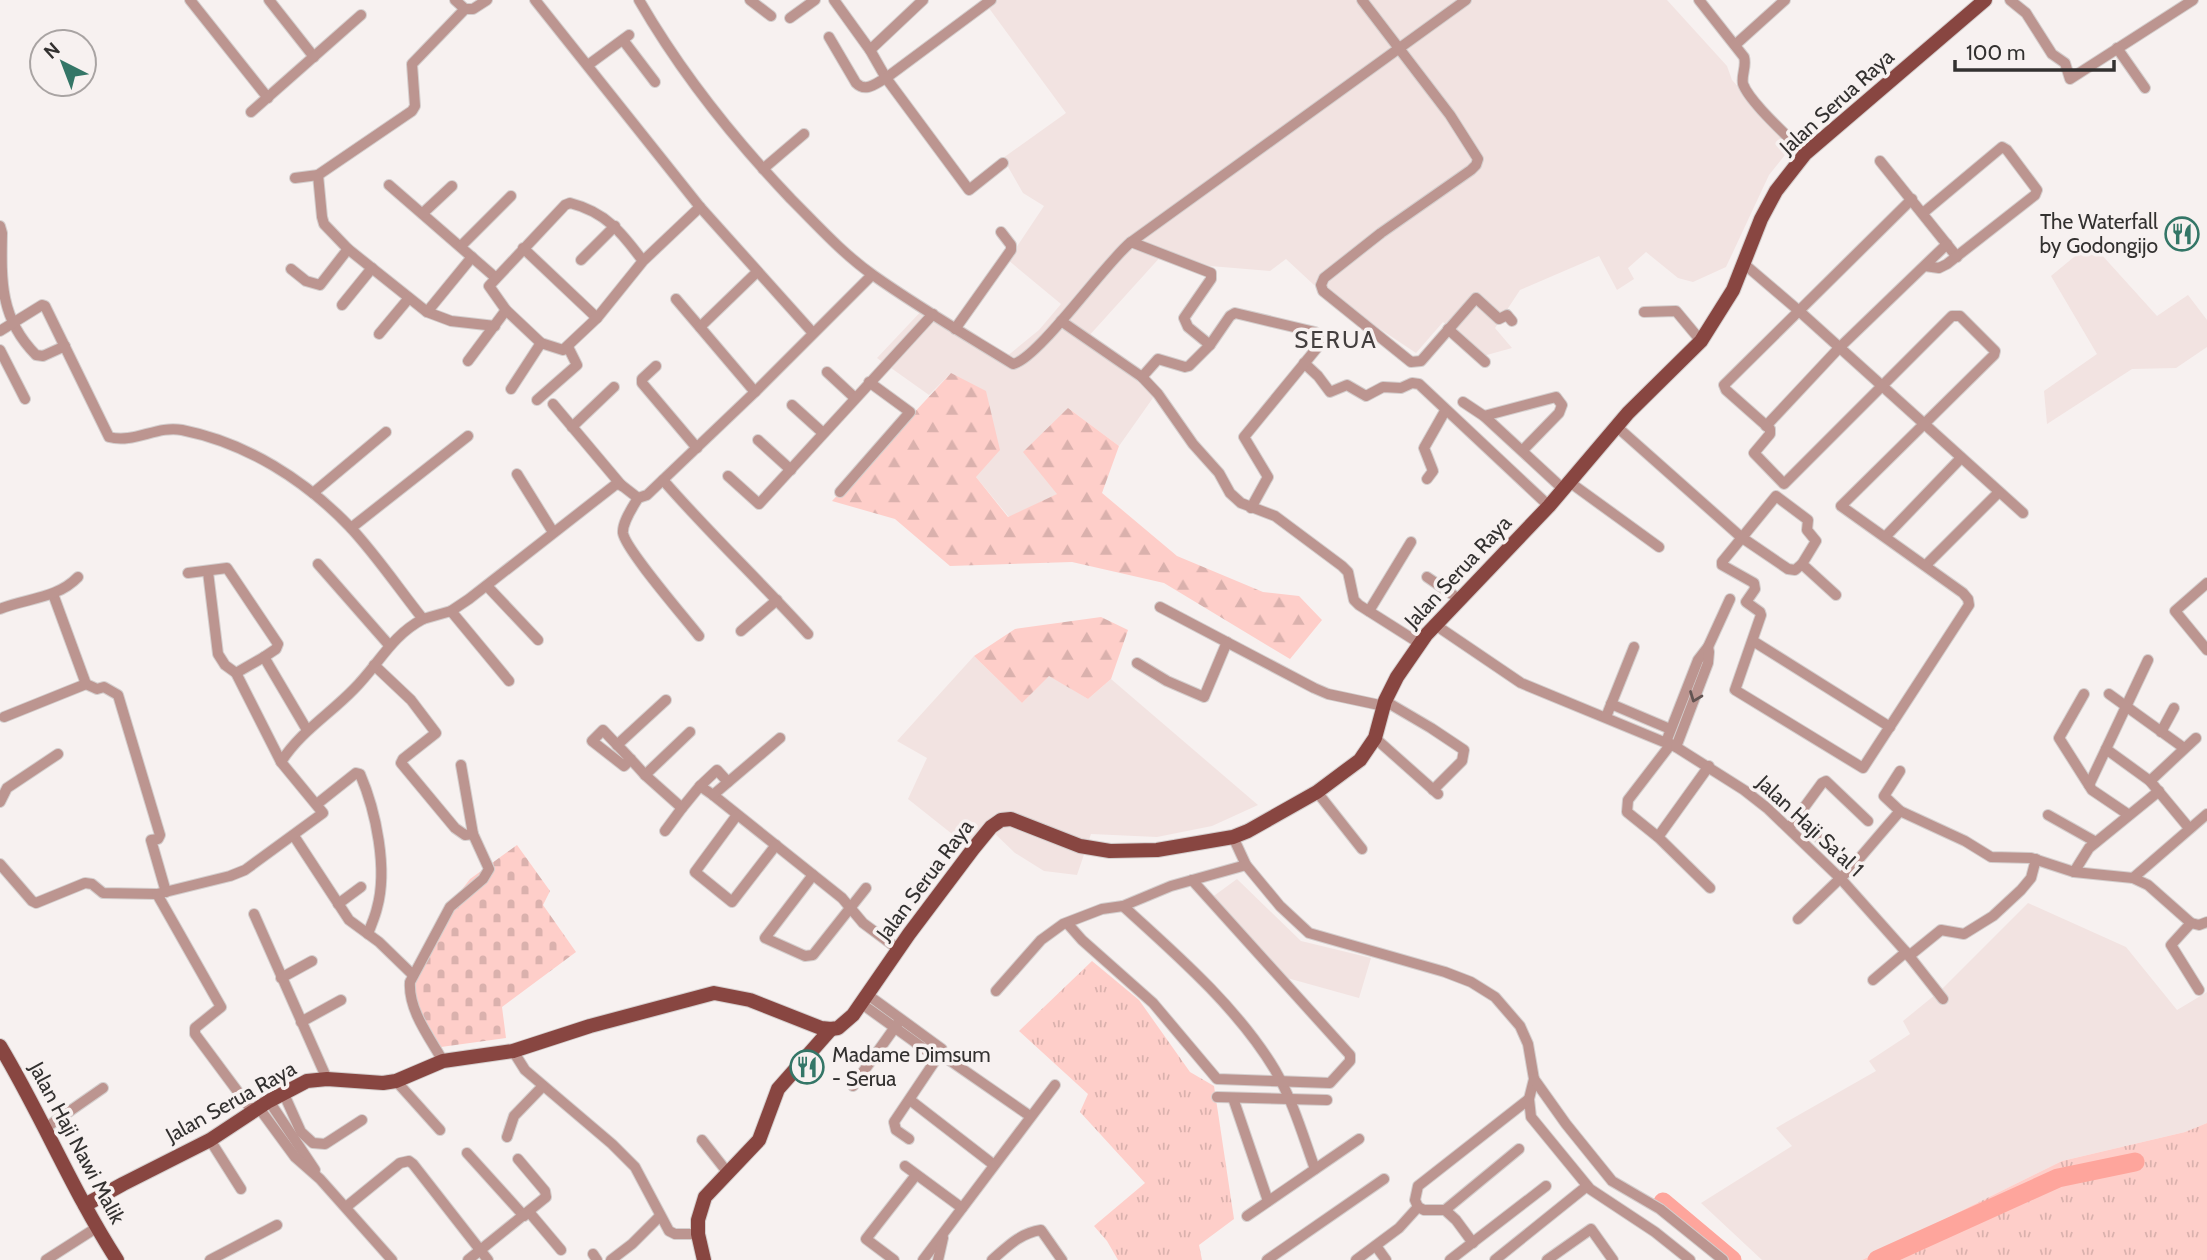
<svg xmlns="http://www.w3.org/2000/svg" width="2207" height="1260" viewBox="0 0 2207 1260" font-family="Cabin,sans-serif">
<style>
.built{fill:#f2e3e1}
.grass{fill:url(#grass-tufts)}
.forest{fill:url(#forest-firs)}
.cemetery{fill:url(#cemetery-stones)}
.lines{fill:none;stroke-linecap:round;stroke-linejoin:round}
.river{stroke:#fea59c;stroke-width:19}
.minor-casing{stroke:#d4cecd;stroke-width:12}
.major-casing{stroke:#d4cecd;stroke-width:16}
.minor{stroke:#bc9590;stroke-width:10}
.major{stroke:#884641;stroke-width:14}
.oneway{stroke:#635452}
.labels{text-anchor:middle;stroke-width:7;stroke-linejoin:round;paint-order:stroke}
.street-label{font-size:21px;fill:#333130;stroke:#f7f1f0}
.poi-label{font-size:21px;fill:#333130;stroke:#f7f1f0;text-anchor:end}
.quarter-label{font-size:24px;letter-spacing:2px;fill:#443f3f;stroke:#f7f1f0}
</style>
<defs>
<pattern id="grass-tufts" width="24" height="20" patternUnits="userSpaceOnUse" patternTransform="scale(1.75)"><rect width="24" height="20" fill="#fecec9"/><path d="M3 7l-1-3M5 7V3M7 7l1-3M15 17l-1-3M17 17v-4M19 17l1-3" fill="none" stroke="#dab1ad"/></pattern>
<pattern id="forest-firs" width="22" height="20" patternUnits="userSpaceOnUse" patternTransform="scale(1.75)"><rect width="22" height="20" fill="#fecec9"/><path d="M5 1l3.5 6h-7zM16 11l3.5 6h-7z" fill="#dab1ad"/></pattern>
<pattern id="cemetery-stones" width="16" height="16" patternUnits="userSpaceOnUse" patternTransform="scale(1.75)"><rect width="16" height="16" fill="#fecec9"/><path d="M2 7V4a2 2 0 0 1 4 0v3zM10 15v-3a2 2 0 0 1 4 0v3z" fill="#dab1ad"/></pattern>
</defs>
<rect width="100%" height="100%" fill="#f7f1f0"/>
<g class="built">
<polygon points="983,0 1667,0 1727,66 1732,80 1792,146 1769,175 1726,267 1693,282 1678,278 1646,252 1628,268 1634,279 1617,290 1599,256 1520,290 1495,328 1512,348 1483,356 1443,322 1416,353 1314,285 1286,259 1270,271 1210,266 1163,254 1087,338 1155,395 1119,446 1068,408 1058,494 1009,517 976,477 951,373 929,395 877,358 926,306 1006,357 1039,330 1061,304 1008,260 1044,206 1023,193 1003,158 1066,113"/>
<polygon points="2091,243 2157,316 2188,295 2207,320 2207,347 2176,368 2132,369 2047,424 2044,391 2097,354 2051,276"/>
<polygon points="974,656 1022,703 1049,675 1088,699 1111,679 1258,805 1212,826 1157,837 1091,834 1077,875 1044,871 1015,853 989,828 971,849 908,799 927,758 897,741"/>
<polygon points="1237,879 1301,941 1371,958 1359,998 1280,976 1211,898"/>
<polygon points="2028,903 2126,947 2177,1010 2207,992 2207,1123 2185,1132 2062,1161 1862,1260 1762,1260 1701,1203 1792,1146 1776,1128 1876,1071 1869,1061 1910,1034 1903,1021 1941,990"/>
</g>
<g class="grass">
<polygon points="1092,961 1139,1000 1190,1072 1214,1086 1234,1219 1199,1245 1202,1260 1118,1260 1107,1241 1094,1226 1145,1183 1080,1112 1088,1094 1019,1031"/>
<polygon points="2207,1123 2207,1260 1862,1260 2062,1161 2185,1132"/>
</g>
<g class="forest">
<polygon points="951,373 986,391 1000,450 976,477 1008,517 1057,494 1023,452 1068,408 1119,446 1102,493 1177,556 1263,592 1299,596 1322,620 1290,659 1164,583 1072,562 950,566 895,519 832,501"/>
<polygon points="1101,617 1128,630 1111,679 1088,699 1049,676 1022,703 974,656 1015,629"/>
</g>
<polygon class="cemetery" points="517,845 550,891 543,905 576,952 502,1007 506,1038 441,1047 405,985 443,914 470,879"/>
<g class="lines">
<g class="river">
<polyline points="1663,1202 1732,1260"/>
<polyline points="1877,1260 2058,1178 2135,1162"/>
</g>
<defs>
<g id="minor">
<polyline points="190,0 268,98"/>
<polyline points="269,0 314,57"/>
<polyline points="455,0 465,9 473,9 487,0"/>
<polyline points="535,0 700,207 813,333"/>
<path d="M639 0C681 73 733 138 791 199 817 225 843 254 873 275 918 307 966 335 1013 364 1038 359 1105 263 1131 242L1466 0"/>
<polyline points="750,0 771,16"/>
<polyline points="834,0 870,50 886,78 969,190 1003,163"/>
<polyline points="1362,0 1450,115 1478,159 1476,165 1471,170 1381,233 1324,278 1321,285 1323,291 1411,362 1421,361 1476,298 1499,319 1507,315 1512,321"/>
<path d="M1699 0 1744 57C1747 66 1741 75 1743 84 1750 103 1790 138 1805 154"/>
<polyline points="2010,0 2026,13 2052,54 2065,63 2070,79 2193,0"/>
<polyline points="790,18 815,0"/>
<path d="M829 37 856 83C866 93 876 83 886 78L991 0"/>
<polyline points="623,40 655,82"/>
<polyline points="1735,45 1785,0"/>
<polyline points="2117,48 2145,88"/>
<polyline points="870,50 923,0"/>
<polyline points="588,65 629,35"/>
<polyline points="251,112 361,15"/>
<polyline points="1880,161 1957,257"/>
<polyline points="763,169 804,134"/>
<polyline points="318,175 322,217 324,224 348,249 427,312 451,321 495,326"/>
<polyline points="295,178 318,175 412,111 415,106 412,64 465,9"/>
<polyline points="389,185 496,278"/>
<polyline points="423,213 452,186"/>
<polyline points="1923,213 2002,147 2007,150 2037,190 2035,195 1947,264 1939,268 1925,266"/>
<path d="M0 226 2 233C1 281 0 319 36 355L43 356 65 346"/>
<polyline points="1131,242 1211,273 1211,279 1184,318 1188,327 1210,345"/>
<polyline points="461,246 511,196"/>
<polyline points="523,248 597,318"/>
<polyline points="581,260 615,226"/>
<path d="M643 261C622 233 606 212 570 203L565 205 489 286 506 310 541 343 563 350 597 318 643 261 700 207"/>
<polyline points="1743,263 1798,310 2023,513"/>
<polyline points="291,269 306,281 320,285 348,249"/>
<polyline points="676,299 755,392"/>
<polyline points="342,305 372,268"/>
<polyline points="427,312 472,257"/>
<polyline points="1644,312 1676,311 1701,341"/>
<polyline points="1061,321 1142,377 1158,394 1193,444 1219,473 1230,493 1241,503 1275,516 1342,566 1348,572 1354,600 1359,605 1419,643"/>
<polyline points="700,327 757,272"/>
<polyline points="955,329 1011,250 1011,245 1001,232"/>
<polyline points="1448,329 1485,362"/>
<path d="M0 331 42 305 45 306 109 437C134 444 157 425 182 430 247 443 305 480 350 527 377 556 399 589 423 619L451 611 469 599 615 485 620 484 638 498 647 495 755 392 872 275"/>
<polyline points="379,334 409,298"/>
<polyline points="0,350 25,399"/>
<polyline points="468,361 506,310"/>
<polyline points="1304,363 1318,376 1330,392 1347,385 1366,396 1383,387 1401,388 1412,383 1419,384 1549,506"/>
<polyline points="656,366 642,379 642,383 697,448"/>
<polyline points="827,372 855,398"/>
<polyline points="1142,377 1158,359 1185,367 1189,366 1210,345 1230,316 1235,313 1315,332 1323,340 1321,343 1244,437 1268,477 1251,508"/>
<polyline points="511,389 541,343"/>
<polyline points="537,400 577,365 568,347"/>
<polyline points="1463,402 1484,416 1562,488"/>
<polyline points="553,404 622,486"/>
<polyline points="792,405 823,433"/>
<polyline points="1484,416 1556,397 1562,405 1559,413 1523,450"/>
<polyline points="1616,426 1741,537 1788,569 1795,570 1802,564"/>
<polyline points="1766,426 1839,348 1947,244"/>
<polyline points="572,427 614,387"/>
<polyline points="758,440 791,470"/>
<polyline points="517,474 553,532"/>
<polyline points="728,476 759,504 933,314"/>
<polyline points="1427,479 1433,471 1424,448 1445,411"/>
<path d="M663 480C709 533 761 582 808 634"/>
<polyline points="1568,481 1659,547"/>
<polyline points="840,492 910,412 869,382"/>
<polyline points="313,493 386,432"/>
<path d="M638 498C633 507 622 522 623 533 625 549 686 619 699 636"/>
<polyline points="351,528 468,436"/>
<polyline points="1886,536 1961,458"/>
<polyline points="318,564 389,645"/>
<polyline points="1926,565 1999,492"/>
<polyline points="208,572 218,654 225,665 236,673 281,762"/>
<polyline points="188,573 227,568 278,644 276,649 264,657"/>
<polyline points="1427,577 1459,599"/>
<polyline points="2207,583 2175,611 2207,650"/>
<polyline points="487,586 538,640"/>
<polyline points="53,594 86,684 97,689 104,687 118,695 160,835 158,839 151,840 166,892"/>
<polyline points="1836,595 1802,564 1816,541 1807,530 1808,520 1776,496 1722,562 1722,565 1754,583 1755,589 1746,602 1760,612 1761,615 1735,690 1863,768 1969,605 1968,599 1963,593 1841,506 1994,355 1995,351 1960,316 1952,316 1784,484 1754,453 1770,434 1770,429 1726,390 1724,385 1912,199"/>
<polyline points="1160,607 1314,688 1328,694 1384,706"/>
<path d="M0 609C26 598 57 599 78 577"/>
<polyline points="451,611 509,681"/>
<polyline points="1369,611 1411,542"/>
<polyline points="1434,624 1521,683 1676,747 1744,790 1767,808 1841,879 1906,952 1943,999"/>
<polyline points="741,631 777,600"/>
<polyline points="1753,641 1890,727"/>
<polyline points="1137,663 1167,681 1204,697 1227,642"/>
<polyline points="374,665 411,700 436,733 403,759 401,763 455,828 465,835 473,834"/>
<polyline points="236,673 264,657 307,730"/>
<polyline points="2084,694 2059,738 2092,790 2129,815"/>
<polyline points="2109,694 2184,748"/>
<polyline points="1385,701 1431,728 1464,750 1462,761 1433,790"/>
<polyline points="1611,704 1670,729"/>
<polyline points="4,717 86,684"/>
<polyline points="1606,717 1634,647"/>
<polyline points="2161,732 2174,708"/>
<polyline points="1375,738 1438,794"/>
<polyline points="1666,742 1698,660 1708,647 1730,599"/>
<polyline points="1671,744 1628,800 1627,812 1658,837 1710,888"/>
<polyline points="617,745 666,700"/>
<polyline points="1676,747 1708,663 1709,652 1708,647"/>
<polyline points="2106,749 2150,781 2189,828"/>
<path d="M631 759 624 766 592 741 603 730C617 745 632 760 645 775L682 808 700 786 713 795 842 898 863 923 898 949"/>
<polyline points="645,775 690,732"/>
<polyline points="2150,781 2196,738"/>
<polyline points="2089,785 2148,660"/>
<polyline points="700,786 717,770 728,782"/>
<polyline points="1317,792 1362,849"/>
<polyline points="713,795 780,738"/>
<polyline points="0,802 7,788 58,754"/>
<path d="M317 804 356 773 360 774C376 811 388 869 377 908 375 917 371 925 368 934"/>
<polyline points="1900,811 1884,796 1900,771"/>
<polyline points="737,815 695,872 732,902 776,845"/>
<polyline points="2048,815 2096,842"/>
<polyline points="1797,818 1832,850"/>
<polyline points="1789,828 1822,783 1826,781 1868,821"/>
<polyline points="665,831 682,808"/>
<polyline points="294,836 349,920 379,942 413,975"/>
<polyline points="1233,837 1246,865 1280,906 1309,933 1445,972 1471,982 1495,997 1520,1026 1528,1044 1534,1079 1529,1099 1531,1117 1590,1189 1655,1232 1690,1260"/>
<polyline points="1658,837 1709,766"/>
<path d="M0 864 32 901 36 903 85 883 92 884 103 893 157 894 230 876 245 870 323 813 281 762C300 732 330 714 354 689 379 664 391 636 423 619"/>
<polyline points="2074,872 2089,848 2159,791"/>
<polyline points="813,875 765,938 805,956 813,955 866,888"/>
<polyline points="2133,878 2207,814"/>
<polyline points="157,894 221,1007 195,1028 195,1034 253,1112"/>
<polyline points="338,904 361,887"/>
<path d="M1123 906C1176 954 1238 1008 1275 1070 1293 1101 1303 1136 1315 1169"/>
<polyline points="254,914 327,1079"/>
<polyline points="1798,919 1852,867 1900,811 1965,841 1991,857 2031,858 2074,872 2133,878 2148,885 2191,923 2199,925 2207,922"/>
<polyline points="1067,923 1082,940 1153,1003 1217,1079 1330,1083 1350,1061 1350,1055 1192,880"/>
<polyline points="2191,923 2171,945 2199,990"/>
<polyline points="1909,956 1941,930 1964,934 1993,916 2021,890 2031,878 2036,859"/>
<polyline points="281,978 312,961"/>
<polyline points="1873,980 1906,952"/>
<polyline points="996,991 1041,940 1063,924 1102,909 1123,906 1171,886 1246,865"/>
<polyline points="868,995 942,1049 942,1055 1030,1116"/>
<polyline points="862,1004 937,1058 942,1055"/>
<polyline points="301,1022 341,1000"/>
<polyline points="513,1051 525,1070 612,1144 635,1167 669,1231 675,1234 698,1234"/>
<path d="M443 1061C430 1038 408 1010 410 982L450 907 483 879 489 869 473 834 461 765"/>
<polyline points="1534,1079 1566,1124 1612,1181 1660,1209 1723,1260"/>
<polyline points="396,1081 440,1130"/>
<polyline points="853,1086 898,1023"/>
<polyline points="283,1092 301,1132 313,1143 325,1144 362,1120"/>
<polyline points="1217,1097 1327,1100"/>
<polyline points="1233,1098 1268,1201"/>
<polyline points="910,1100 994,1165"/>
<polyline points="269,1101 315,1170"/>
<polyline points="259,1108 295,1157 320,1179 392,1260"/>
<polyline points="44,1129 103,1088"/>
<polyline points="507,1137 514,1116 543,1086"/>
<polyline points="909,1139 896,1130 894,1122 937,1058"/>
<polyline points="210,1140 241,1189"/>
<polyline points="702,1140 728,1173"/>
<polyline points="467,1153 524,1216"/>
<polyline points="905,1166 962,1208"/>
<polyline points="346,1207 400,1163 409,1161 413,1164 488,1260"/>
<polyline points="1418,1207 1424,1210 1445,1210 1456,1220 1473,1243"/>
<polyline points="1445,1210 1519,1149"/>
<polyline points="529,1212 561,1250"/>
<polyline points="1247,1216 1359,1139"/>
<polyline points="1376,1246 1386,1260"/>
<polyline points="593,1254 597,1260"/>
<polyline points="46,1260 96,1228"/>
<polyline points="210,1260 277,1225"/>
<polyline points="468,1260 546,1197 545,1191 518,1159"/>
<polyline points="611,1260 632,1244 660,1216"/>
<polyline points="894,1260 866,1239 916,1175"/>
<polyline points="923,1260 1055,1085"/>
<polyline points="938,1260 943,1238"/>
<path d="M992 1260C1007 1247 1020 1233 1041 1230L1062 1260"/>
<polyline points="1267,1260 1384,1179"/>
<polyline points="1356,1260 1399,1228 1418,1207 1415,1200 1418,1186 1529,1099"/>
<polyline points="1450,1260 1546,1186"/>
<polyline points="1495,1260 1587,1186"/>
<polyline points="1547,1260 1591,1229 1613,1260"/>
</g>
<g id="major">
<path d="M0 1046C42 1116 73 1192 117 1260"/>
<polyline points="85,1205 123,1184 210,1140 269,1101 307,1081 327,1079 383,1083 396,1081 443,1061 513,1051 590,1026 714,993 750,1000 821,1028 831,1029 838,1028 853,1015 909,934 973,849 991,827 1001,820 1011,819 1080,846 1110,851 1157,850 1233,837 1248,831 1317,792 1360,760 1375,738 1385,701 1397,677 1426,635 1549,506 1628,413 1701,341 1733,290 1761,219 1776,191 1805,154 1985,0"/>
<polyline points="704,1260 698,1234 698,1220 705,1197 759,1140 778,1089 831,1029"/>
</g>
</defs>
<use href="#minor" class="minor-casing"/>
<use href="#major" class="major-casing"/>
<use href="#minor" class="minor"/>
<use href="#major" class="major"/>
</g>
<defs><path id="oneway-chevron" d="M-2-3.5L2.5 0L-2 3.5" fill="none" stroke-width="1.6" stroke-linecap="round" stroke-linejoin="round" transform="scale(1.75)"/></defs>
<use class="oneway" href="#oneway-chevron" transform="translate(1695 697) rotate(111)"/>
<defs>
<symbol id="restaurant-ring" viewBox="-11 -11 22 22"><circle r="9.5" fill="#f7f1f0" stroke="#347667" stroke-width="1.5"/><path d="M-5-6h1v4h1v-4h1v4h1v-4h1v5L-1.5 .5V6h-2V.5L-5-1ZM5-6V6H3V1.5H1.5Q1.5-4 5-6Z" fill="#347667"/></symbol>
</defs>
<g fill-rule="evenodd">
<use href="#restaurant-ring" x="2163" y="215" width="38" height="38"/>
<use href="#restaurant-ring" x="788" y="1048" width="38" height="38"/>
</g>
<g class="labels">
<g class="street-label">
<text transform="translate(1837 102) rotate(-42)" y="7">Jalan Serua Raya</text>
<text transform="translate(1458 572) rotate(-47)" y="7">Jalan Serua Raya</text>
<text transform="translate(1810 826) rotate(43)" y="7">Jalan Haji Sa'al 1</text>
<text transform="translate(925 880) rotate(-53)" y="7">Jalan Serua Raya</text>
<text transform="translate(231 1102) rotate(-29)" y="7">Jalan Serua Raya</text>
<text transform="translate(77 1143) rotate(62)" y="7">Jalan Haji Nawi Malik</text>
</g>
<g class="poi-label">
<text x="2158" y="229">The Waterfall<tspan x="2158" dy="24">by Godongijo</tspan></text>
<text x="832" y="1062" text-anchor="start">Madame Dimsum<tspan x="832" dy="24">- Serua</tspan></text>
</g>
<g class="quarter-label">
<text x="1336" y="348">SERUA</text>
</g>
</g>
<g transform="translate(63 63) rotate(318)"><circle r="33" fill="#f7f1f0" stroke="#a9a4a3" stroke-width="2"/>
<path d="M0-5L12 26L0 18L-12 26Z" fill="#347667"/>
<text y="-10" font-size="19" font-weight="bold" text-anchor="middle" fill="#333130">N</text>
</g>
<path d="M1955 60v10h159v-10" fill="none" stroke="#333130" stroke-width="3.5"/>
<text x="1966" y="60" font-size="21" fill="#333130" stroke="#f7f1f0" stroke-width="5" paint-order="stroke">100 m</text>
</svg>
